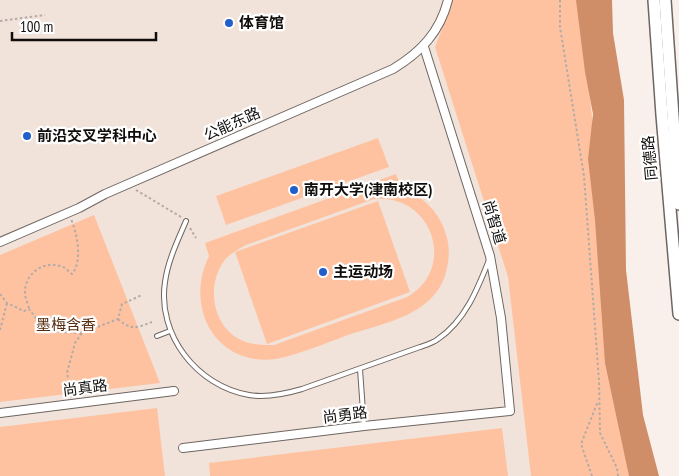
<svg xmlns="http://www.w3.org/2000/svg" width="679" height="476" viewBox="0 0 679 476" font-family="'PT Sans Narrow','Noto Sans SC',sans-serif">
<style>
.built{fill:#f2e3da}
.green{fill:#fec2a0;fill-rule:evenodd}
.water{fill:#cf8e68}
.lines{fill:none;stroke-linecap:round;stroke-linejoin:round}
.lane-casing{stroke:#6d6561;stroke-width:6}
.street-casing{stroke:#6d6561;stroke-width:10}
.secondary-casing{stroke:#6d6561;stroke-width:14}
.path{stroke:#b2aba8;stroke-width:2;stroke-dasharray:2.5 2.5;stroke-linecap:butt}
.lane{stroke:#fff;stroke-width:4}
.street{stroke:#fff;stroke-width:8}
.secondary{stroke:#fff;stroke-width:11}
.poi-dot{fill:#225fcb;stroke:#fff;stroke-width:2}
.labels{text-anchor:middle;stroke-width:4.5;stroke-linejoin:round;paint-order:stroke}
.poi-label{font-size:15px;font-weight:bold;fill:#100d0c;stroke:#fff;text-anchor:start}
.street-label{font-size:15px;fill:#100d0c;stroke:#fff}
.park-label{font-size:15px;fill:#572c0f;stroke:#fff}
</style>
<rect width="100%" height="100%" fill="#f9f0ec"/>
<polygon class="built" points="0,0 570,0 623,476 0,476"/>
<g class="green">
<polygon points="453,0 580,0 629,476 531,476 508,277 435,47"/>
<polygon points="378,138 389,167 226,225 216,196"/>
<path d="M396 174 401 187C424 197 441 213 447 238 450 249 449 261 446 272 435 315 384 323 348 335 324 344 300 354 276 359 215 367 184 307 209 256L205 243ZM374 199C432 193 458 268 407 297L274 345C262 345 250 345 239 339 213 325 207 288 222 264 227 255 237 250 246 245Z"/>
<polygon points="378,201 410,292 267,344 235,252"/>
<polygon points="94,215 160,383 0,402 0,255"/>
<polygon points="157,408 165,476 0,476 0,427"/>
<polygon points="502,428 508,476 210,476 209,463"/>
</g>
<polygon class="water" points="576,0 612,0 613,33 624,100 626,270 643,415 659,476 629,476 605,363 595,220 588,159 593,114 585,72"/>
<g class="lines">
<defs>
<g id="lane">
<path d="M186 221C178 240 168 260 165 282 157 335 197 386 249 395 267 398 285 394 302 389L420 347C426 345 433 343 438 339 465 321 478 288 489 260"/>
<polyline points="157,336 170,331"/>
<polyline points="360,369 364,426"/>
</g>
<g id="street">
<path d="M0 242 79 208 105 194 393 69C421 52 440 32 448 0"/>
<polyline points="0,413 174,391"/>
<polyline points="183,448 364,426 510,411 501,318 490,256 424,47"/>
</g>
<g id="secondary">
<polyline points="654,0 662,115 679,314"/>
<polyline points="665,0 679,204"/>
</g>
</defs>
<use href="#lane" class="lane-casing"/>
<use href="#street" class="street-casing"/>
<use href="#secondary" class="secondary-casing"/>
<g class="path">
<polyline points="560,0 560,27 584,176 599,381 600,433 617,468 618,476"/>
<polyline points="0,21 45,15"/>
<polyline points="136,190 181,217"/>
<polyline points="190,228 196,238"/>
<polyline points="0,294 7,303 24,311 29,309 42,326 58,332 82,333 118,319 122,304 142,295"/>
<path d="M29 308C28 304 25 298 25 293 24 274 44 259 63 267 66 268 69 272 72 274 83 261 77 233 71 219"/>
<path d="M118 319C132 331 136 328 152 322"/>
<polyline points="0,330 7,303"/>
<polyline points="72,397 67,373 75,343 82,333"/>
<polyline points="592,476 581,444 598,401"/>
</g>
<use href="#lane" class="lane"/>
<use href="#street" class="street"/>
<use href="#secondary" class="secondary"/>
</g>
<g class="poi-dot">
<circle cx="229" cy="23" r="5"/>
<circle cx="27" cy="136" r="5"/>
<circle cx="294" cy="190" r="5"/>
<circle cx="323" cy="272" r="5"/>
</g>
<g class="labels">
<g class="poi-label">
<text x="239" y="28">体育馆</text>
<text x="37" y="141">前沿交叉学科中心</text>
<text x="304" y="195">南开大学(津南校区)</text>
<text x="333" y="277">主运动场</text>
</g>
<g class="street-label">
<text transform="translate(232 124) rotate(-24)" y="5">公能东路</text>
<text transform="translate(650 158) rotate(-95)" y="5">同德路</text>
<text transform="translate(494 222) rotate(73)" y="5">尚智道</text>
<text transform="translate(85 388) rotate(-7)" y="5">尚真路</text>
<text transform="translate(345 415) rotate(-7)" y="5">尚勇路</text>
</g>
<g class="park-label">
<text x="66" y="330">墨梅含香</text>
</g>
</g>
<path d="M12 32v8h144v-8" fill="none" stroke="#100d0c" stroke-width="2.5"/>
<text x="20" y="32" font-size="15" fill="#100d0c" stroke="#ffffff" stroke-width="4" paint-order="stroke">100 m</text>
</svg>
